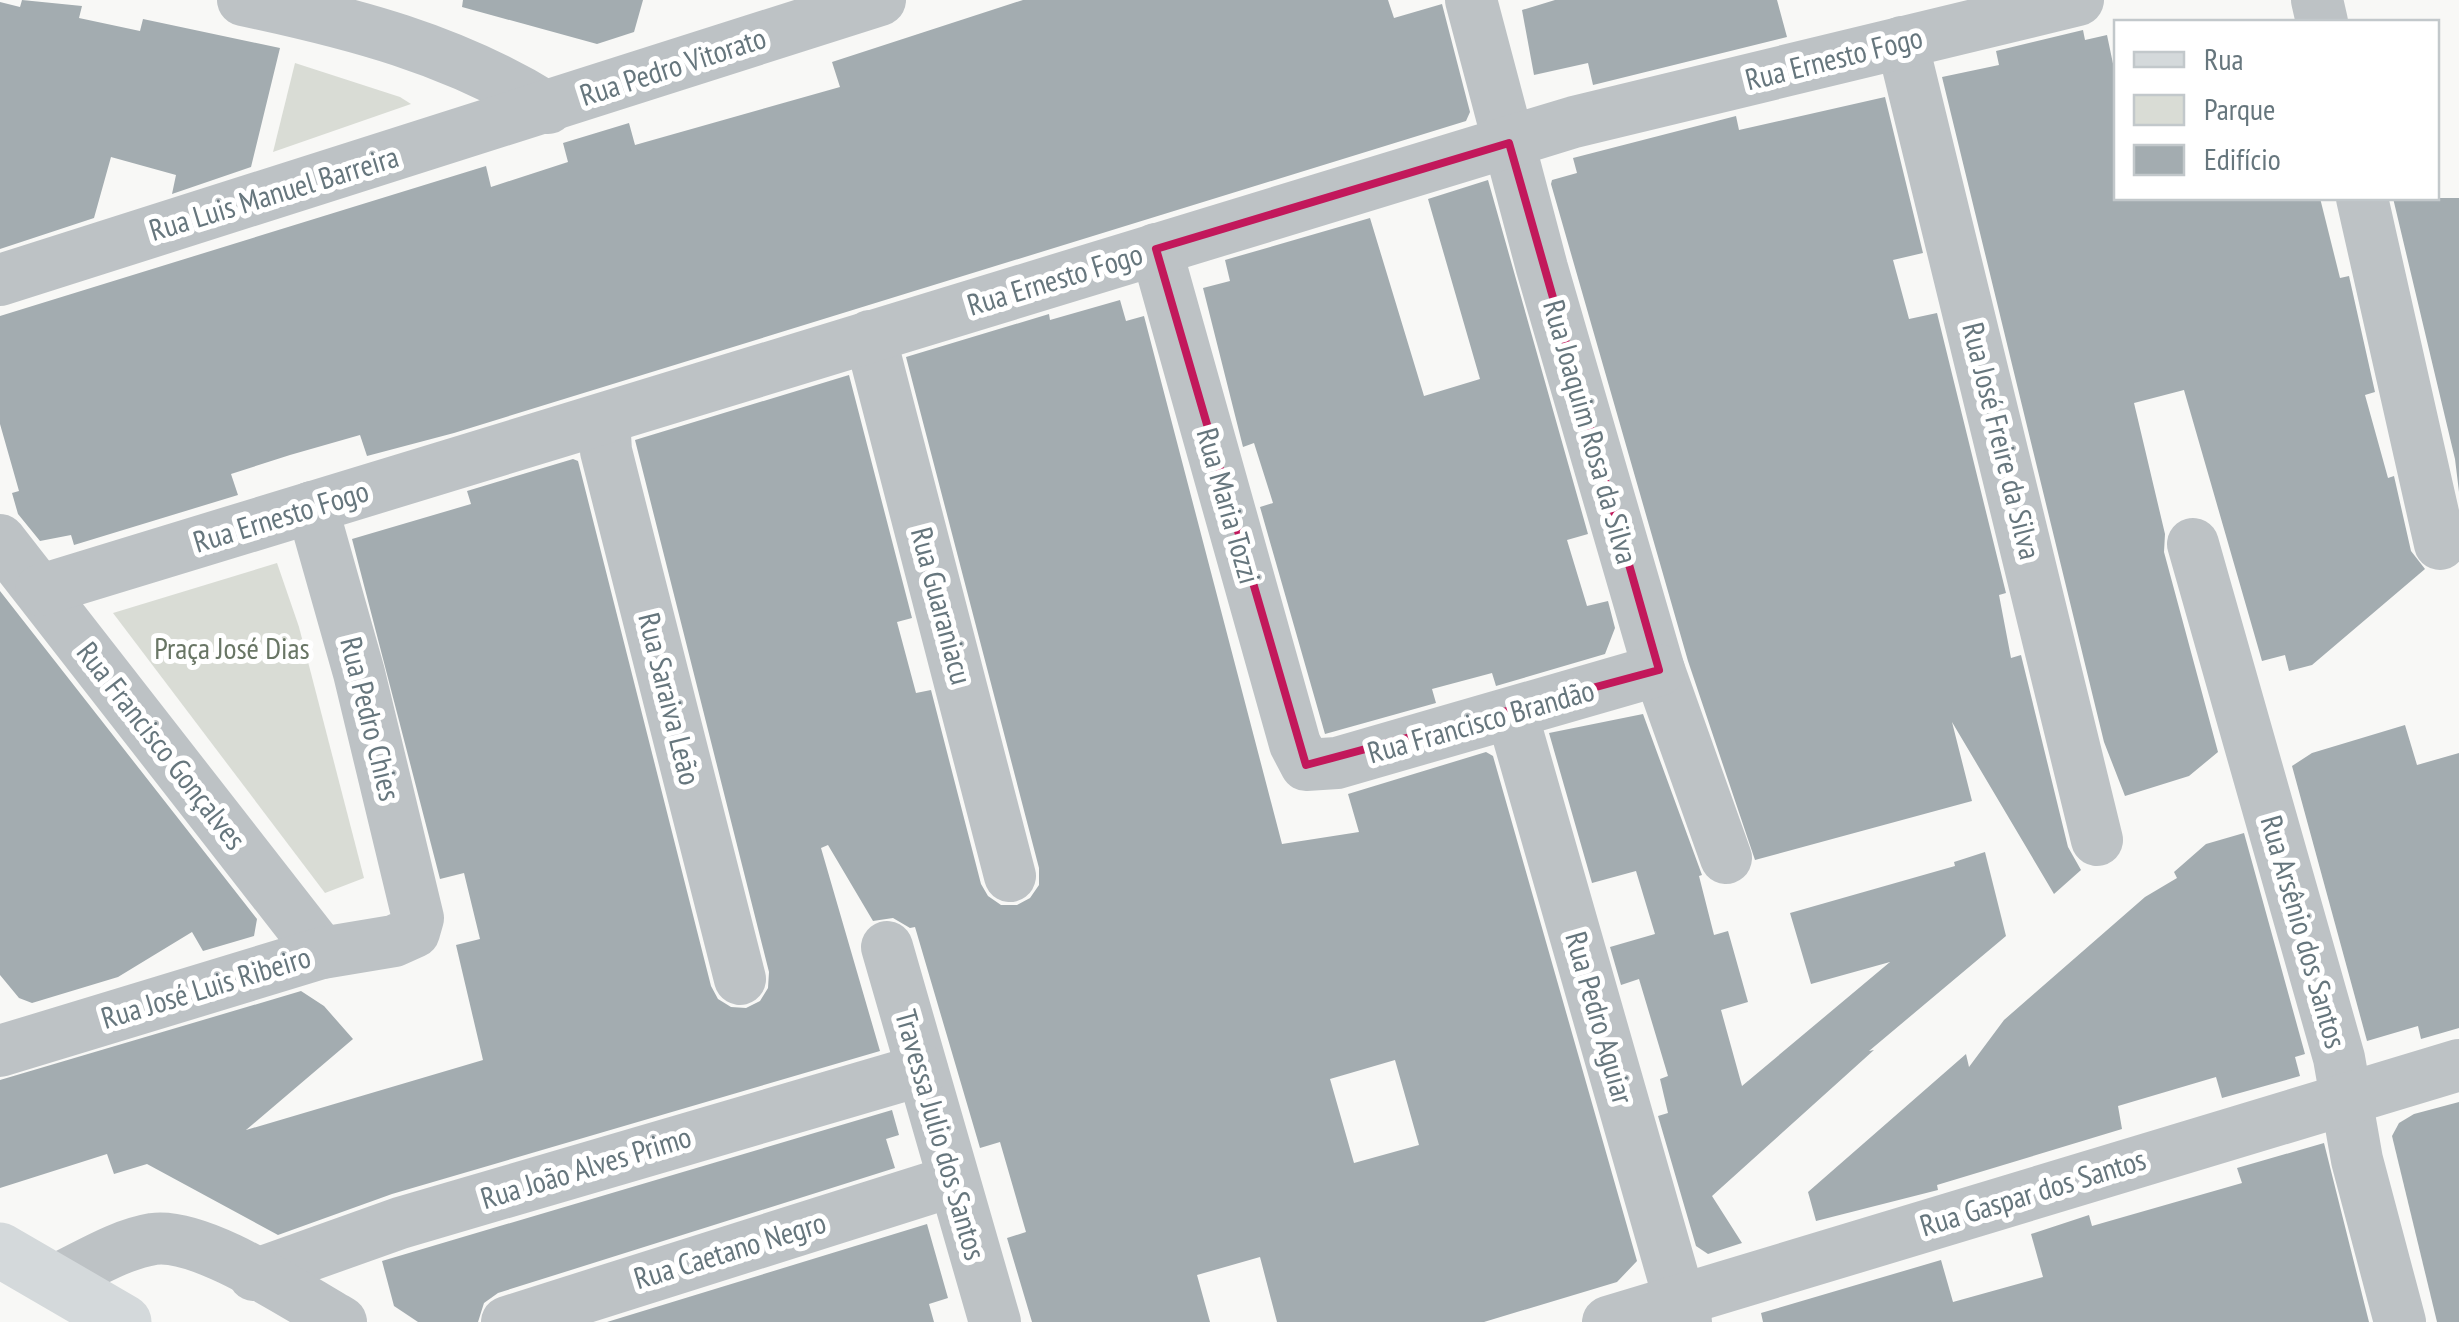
<svg xmlns="http://www.w3.org/2000/svg" width="2459" height="1322" viewBox="0 0 2459 1322" font-family="'PT Sans Narrow',sans-serif">
<style>
.green{fill:#d9dcd5}
.building{fill:#a3acb0;fill-rule:evenodd}
.lines{fill:none;stroke-linecap:round;stroke-linejoin:round}
.minor{stroke:#bdc2c5;stroke-width:52}
.major{stroke:#d4d9db;stroke-width:55}
.marked{fill:none;stroke:#c2185b;stroke-width:8;stroke-linejoin:round}
.labels{text-anchor:middle;stroke-width:10;stroke-linejoin:round;paint-order:stroke}
.street-label{font-size:30px;fill:#66767d;stroke:#fff}
.park-label{font-size:30px;fill:#697665;stroke:#fff}
</style>
<rect width="100%" height="100%" fill="#f8f8f6"/>
<g class="green">
<polygon points="295,63 400,97 411,104 273,152"/>
<polygon points="277,563 299,627 364,878 325,893 113,613"/>
</g>
<g class="building">
<polygon points="22,0 82,6 79,18 140,31 143,19 280,48 251,167 172,194 176,175 111,157 94,218 0,249 0,2 20,7"/>
<polygon points="463,0 643,0 634,32 597,44 462,7"/>
<polygon points="1023,0 1388,0 1394,18 1442,4 1470,112 1466,121 454,433 367,456 360,435 290,455 231,474 238,495 74,545 71,535 40,541 18,514 12,493 19,491 0,424 0,316 486,166 491,187 568,162 563,143 629,123 635,145 840,87 832,62"/>
<polygon points="1555,0 1777,0 1787,37 1593,85 1588,63 1534,75 1522,10"/>
<polygon points="2083,30 2085,40 2107,35 2116,78 2116,198 2320,198 2340,278 2349,276 2375,392 2365,395 2388,478 2394,476 2411,551 2425,569 2312,665 2289,671 2285,655 2262,661 2184,390 2134,403 2165,534 2164,552 2218,752 2189,776 2125,796 2104,742 1942,77 1999,65 1996,51"/>
<polygon points="1885,97 1923,253 1893,260 1909,319 1937,313 2006,593 1999,595 2011,658 2021,655 2068,847 2081,870 2054,894 1952,722 1972,801 1755,860 1688,661 1551,184 1552,180 1577,173 1573,158 1736,116 1739,130"/>
<polygon points="1488,180 1588,534 1567,540 1587,606 1608,601 1615,628 1605,654 1496,686 1492,673 1432,689 1436,703 1325,734 1260,507 1273,503 1254,443 1243,447 1203,288 1230,281 1225,260 1370,218 1424,396 1480,379 1428,199"/>
<polygon points="2393,198 2459,198 2459,492 2455,459"/>
<path d="M1120 300 1126 321 1144 316 1282 844 1359 832 1348 794 1486 752 1493 756 1637 1261 1617 1282 1484 1322H1277L1260 1257 1197 1275 1210 1322H1032L1007 1238 1026 1232 1000 1142 980 1148 915 927 910 928 893 918 873 921 828 845 821 848 880 1051 392 1194 278 1235 147 1164 114 1174 107 1154 0 1188V1080L301 991 324 1006 353 1039 246 1130 483 1060 456 945 480 939 464 873 440 879 352 539 471 504 467 491 573 459 578 461 711 986 718 999 731 1007 746 1008 760 1001 768 988 769 972 635 440 849 375 912 618 897 622 916 693 931 690 981 884 988 896 1001 905H1017L1030 898 1039 885V868L906 357 1049 314 1050 320ZM1395 1060 1419 1145 1354 1163 1330 1079Z"/>
<polygon points="0,591 257,919 254,936 203,951 192,932 118,977 32,1003 19,998 0,975"/>
<polygon points="1643,714 1702,875 1699,876 1714,935 1728,931 1748,1002 1721,1010 1742,1086 1890,962 1811,984 1790,913 1955,866 1954,862 1985,852 2006,936 1869,1051 1874,1050 1712,1196 1742,1243 1708,1254 1696,1246 1658,1116 1668,1113 1660,1079 1668,1076 1639,979 1621,985 1610,947 1655,934 1636,871 1592,883 1549,733"/>
<polygon points="2405,725 2417,765 2459,753 2459,1028 2421,1039 2418,1026 2367,1041 2292,766 2312,753"/>
<polygon points="2244,833 2305,1054 2295,1057 2300,1076 2222,1098 2216,1077 2118,1106 2122,1129 1937,1185 1938,1190 1816,1221 1808,1192 1966,1054 1969,1067 2004,1020 2145,897 2177,878 2174,872 2206,844"/>
<polygon points="2459,1102 2459,1322 2437,1322 2392,1136 2399,1123 2414,1114"/>
<polygon points="892,1110 899,1135 886,1139 895,1168 498,1293 484,1303 478,1322 418,1322 394,1306 382,1261"/>
<polygon points="2324,1143 2369,1322 1763,1322 1761,1313 1941,1260 1953,1302 2043,1277 2031,1234 2089,1215 2092,1226 2242,1183 2237,1168"/>
<polygon points="927,1224 948,1298 929,1304 934,1322 607,1322"/>
</g>
<g class="lines">
<g class="minor">
<path d="M243 0C352 23 453 49 548 108"/>
<polyline points="1471,0 1542,268 1659,670 1726,858"/>
<polyline points="2317,0 2322,22"/>
<polyline points="1902,42 2097,840"/>
<polyline points="2362,198 2440,544"/>
<polyline points="1156,249 1295,744 1306,765 1337,763 1659,670"/>
<polyline points="0,280 880,0"/>
<polyline points="870,336 1010,876"/>
<polyline points="604,419 606,451 740,979"/>
<polyline points="0,540 322,953"/>
<polyline points="2193,544 2339,1058 2357,1160 2400,1322"/>
<polyline points="41,590 1574,122 2078,0"/>
<polyline points="1512,714 1686,1322"/>
<polyline points="887,947 995,1322"/>
<polyline points="0,1051 322,953 394,941 414,932 418,918 359,673 312,507"/>
<polyline points="254,1275 400,1223 922,1070"/>
<path d="M54 1281C86 1266 118 1245 153 1239 202 1232 298 1298 341 1322"/>
<polyline points="507,1322 953,1181"/>
<polyline points="1608,1322 2459,1065"/>
</g>
<polyline class="major" points="0,1250 124,1322"/>
</g>
<path class="marked" d="M1509 143 1659 670 1306 765 1156 249Z"/>
<g class="labels">
<g class="street-label">
<text transform="translate(1834 59) rotate(-14)" y="10">Rua Ernesto Fogo</text>
<text transform="translate(673 67) rotate(-18)" y="10">Rua Pedro Vitorato</text>
<text transform="translate(274 194) rotate(-17)" y="10">Rua Luis Manuel Barreira</text>
<text transform="translate(1055 280) rotate(-17)" y="10">Rua Ernesto Fogo</text>
<text transform="translate(1590 432) rotate(74)" y="10">Rua Joaquim Rosa da Silva</text>
<text transform="translate(2001 441) rotate(76)" y="10">Rua José Freire da Silva</text>
<text transform="translate(1228 506) rotate(74)" y="10">Rua Maria Tozzi</text>
<text transform="translate(281 517) rotate(-17)" y="10">Rua Ernesto Fogo</text>
<text transform="translate(941 606) rotate(75)" y="10">Rua Guaraniacu</text>
<text transform="translate(669 699) rotate(76)" y="10">Rua Saraiva Leão</text>
<text transform="translate(370 719) rotate(76)" y="10">Rua Pedro Chies</text>
<text transform="translate(1481 722) rotate(-16)" y="10">Rua Francisco Brandão</text>
<text transform="translate(161 746) rotate(52)" y="10">Rua Francisco Gonçalves</text>
<text transform="translate(2303 932) rotate(74)" y="10">Rua Arsênio dos Santos</text>
<text transform="translate(206 988) rotate(-17)" y="10">Rua José Luis Ribeiro</text>
<text transform="translate(1599 1018) rotate(74)" y="10">Rua Pedro Aguiar</text>
<text transform="translate(940 1135) rotate(74)" y="10">Travessa Julio dos Santos</text>
<text transform="translate(586 1168) rotate(-17)" y="10">Rua João Alves Primo</text>
<text transform="translate(2033 1193) rotate(-17)" y="10">Rua Gaspar dos Santos</text>
<text transform="translate(730 1251) rotate(-17)" y="10">Rua Caetano Negro</text>
</g>
<g class="park-label">
<text x="232" y="659">Praça José Dias</text>
</g>
</g>
<rect x="2114" y="20" width="325" height="180" fill="#ffffff" stroke="#c2c8cb" stroke-width="2.5"/>
<rect x="2134" y="52" width="50" height="15" fill="#d4d9db" stroke="#c2c8cb" stroke-width="2.5"/>
<text x="2204" y="70" font-size="30" fill="#66767d">Rua</text>
<rect x="2134" y="95" width="50" height="30" fill="#d9dcd5" stroke="#c2c8cb" stroke-width="2.5"/>
<text x="2204" y="120" font-size="30" fill="#66767d">Parque</text>
<rect x="2134" y="145" width="50" height="30" fill="#a3acb0" stroke="#c2c8cb" stroke-width="2.5"/>
<text x="2204" y="170" font-size="30" fill="#66767d">Edifício</text>
</svg>
